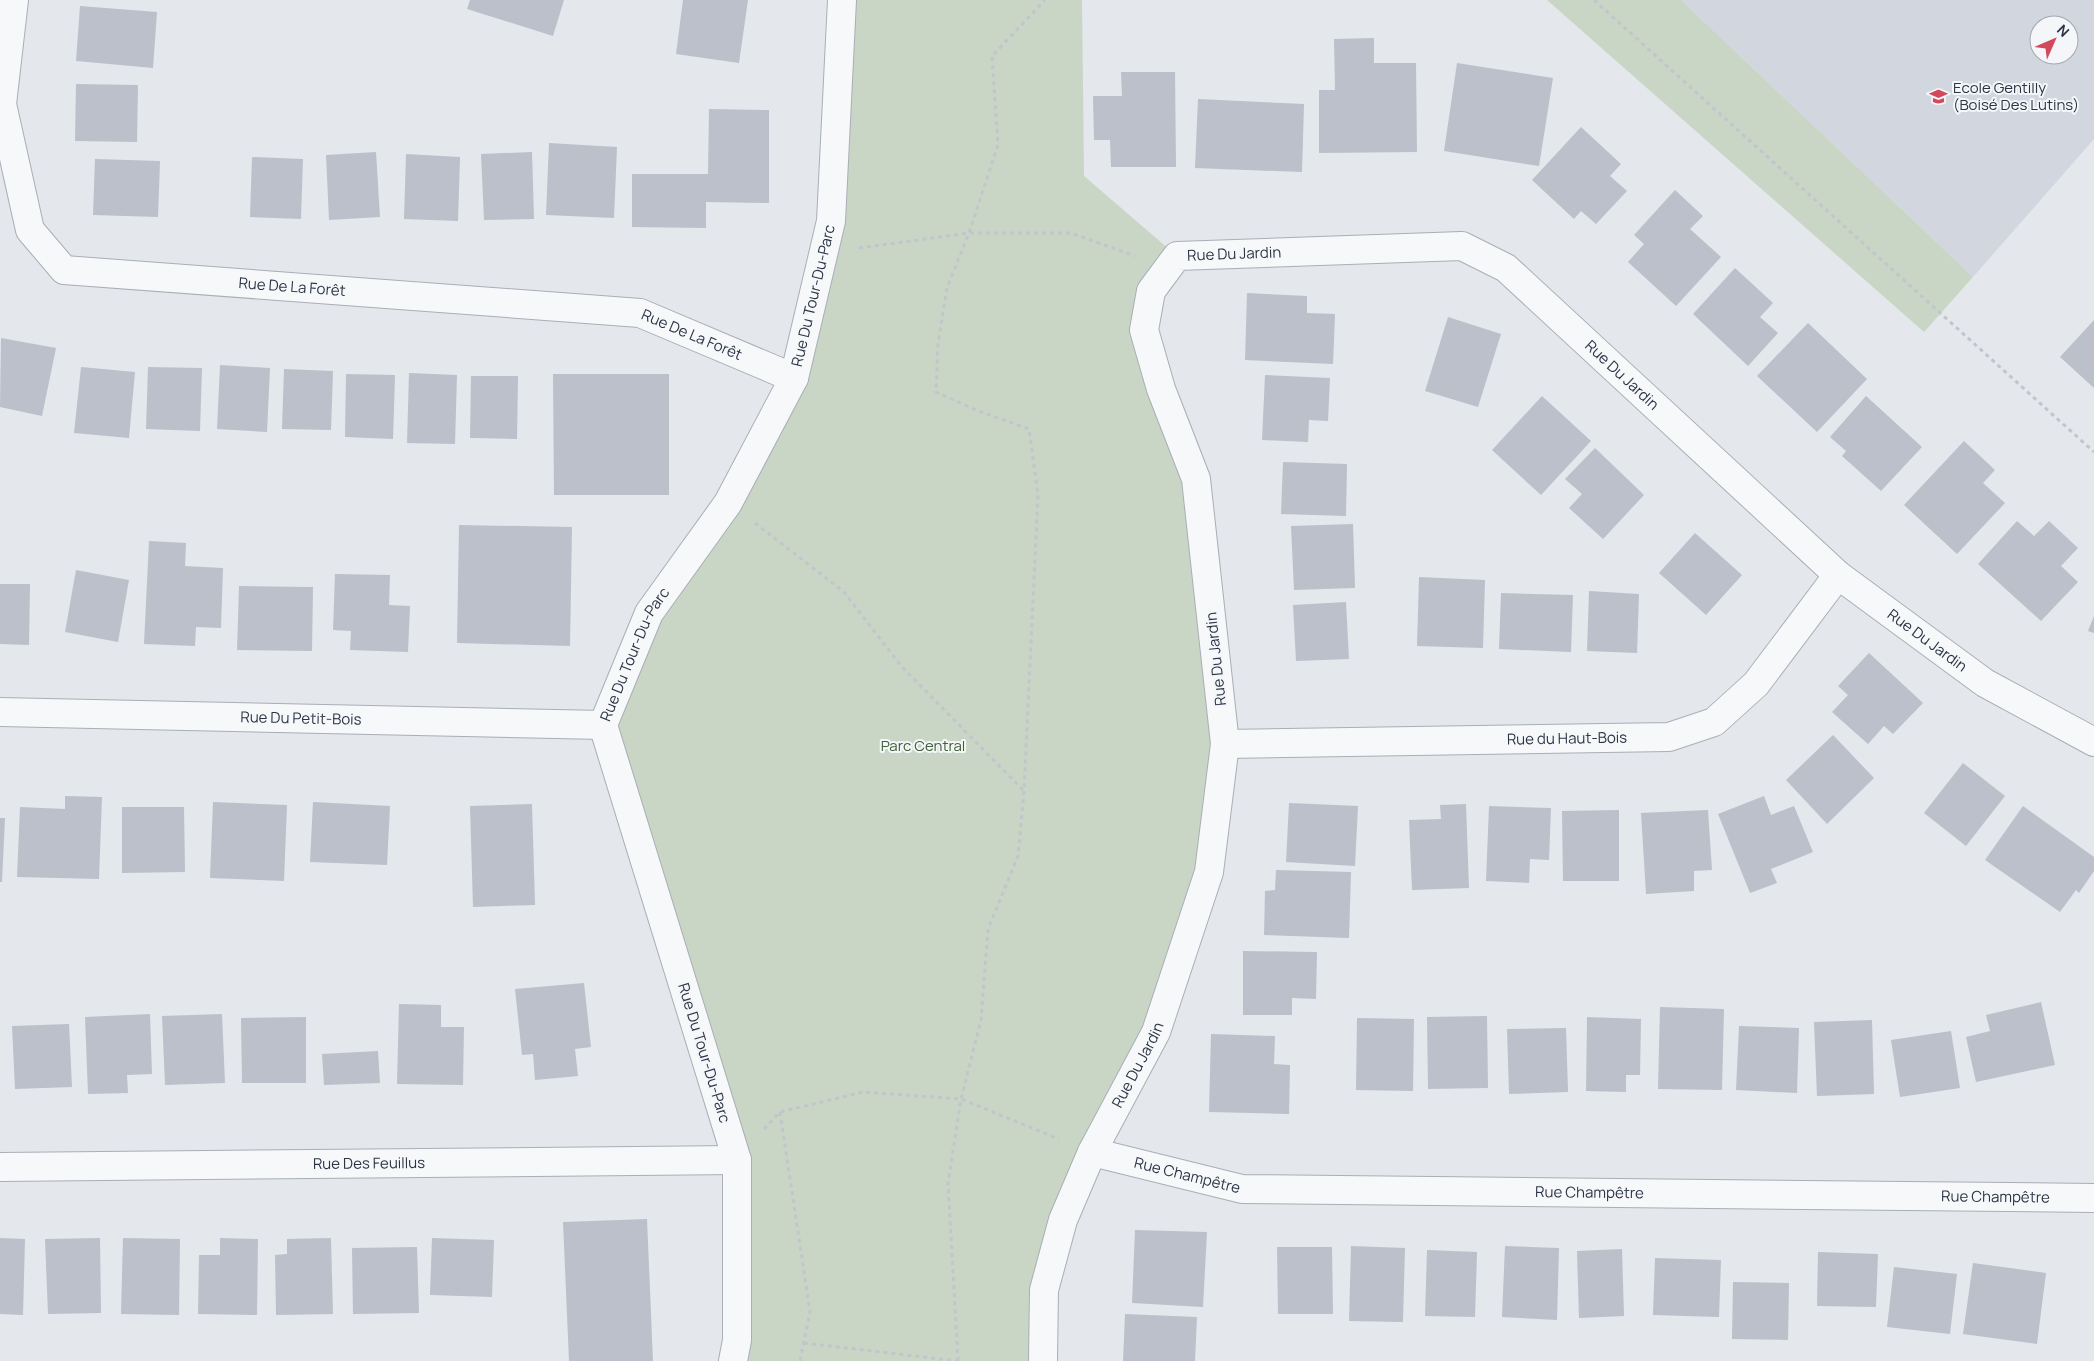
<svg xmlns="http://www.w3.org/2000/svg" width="2094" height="1361" viewBox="0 0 2094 1361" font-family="Manrope,sans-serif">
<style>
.built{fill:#d2d6de;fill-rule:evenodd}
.green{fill:#c9d6c5}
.building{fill:#bbc0ca}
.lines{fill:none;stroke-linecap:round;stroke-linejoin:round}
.minor-casing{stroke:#a9aeb7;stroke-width:30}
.path{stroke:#c2c5cb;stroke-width:3;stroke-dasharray:4 4;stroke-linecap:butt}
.minor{stroke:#f7f8fa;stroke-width:28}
.labels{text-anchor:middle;stroke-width:4;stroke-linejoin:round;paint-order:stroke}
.poi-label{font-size:15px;fill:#2b3445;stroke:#f4f6f9;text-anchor:start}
.street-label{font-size:15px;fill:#2b3445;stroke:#f4f6f9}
.park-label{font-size:15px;fill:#3f6138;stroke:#f4f6f9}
</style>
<rect width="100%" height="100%" fill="#e4e7ec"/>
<path class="built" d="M1681 0H2094V139L1973 277ZM2039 25H2069V55H2039Z"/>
<g class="green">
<polygon points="842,0 1082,0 1084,176 1177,256 1144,330 1196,479 1225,744 1209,872 1063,1220 1043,1361 733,1361 737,1160 603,725 794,378 824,252"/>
<polygon points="1547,0 1681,0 1973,277 1924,332"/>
</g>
<g class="building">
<polygon points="470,0 564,0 553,36 467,9"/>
<polygon points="683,0 748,0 739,63 676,54"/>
<polygon points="80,6 157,12 153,68 76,61"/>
<polygon points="1374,38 1374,63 1416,63 1417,152 1319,153 1319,90 1335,90 1334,39"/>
<polygon points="1457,63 1553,78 1539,166 1444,151"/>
<polygon points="1121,72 1175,72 1176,167 1111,167 1110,140 1094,140 1093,96 1122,96"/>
<polygon points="76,84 138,85 137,142 75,141"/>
<polygon points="1198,99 1304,104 1302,172 1195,168"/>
<polygon points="709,109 769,110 769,203 706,202 706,228 632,227 632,174 708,174"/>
<polygon points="1581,127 1621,164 1610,176 1627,191 1596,224 1581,211 1574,219 1532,180"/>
<polygon points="549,143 617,147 614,218 546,215"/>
<polygon points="376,152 380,217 329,220 326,155"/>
<polygon points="532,152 534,219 484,220 481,154"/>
<polygon points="406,154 460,157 458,221 404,219"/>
<polygon points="252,157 303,159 301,219 250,217"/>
<polygon points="95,159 160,161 158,217 93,215"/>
<polygon points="1675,190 1703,216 1690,229 1721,257 1676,306 1628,262 1644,244 1634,235"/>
<polygon points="1735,268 1773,303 1760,317 1778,333 1748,366 1693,314"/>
<polygon points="1247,293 1307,296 1307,313 1335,314 1333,364 1245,360"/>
<polygon points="1448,317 1501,334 1478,407 1425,391"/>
<polygon points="2094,320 2094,388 2060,357"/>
<polygon points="1808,323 1867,379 1817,432 1757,376"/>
<polygon points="1,338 56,348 42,416 0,407"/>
<polygon points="220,365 270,368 267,432 217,429"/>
<polygon points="81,367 135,372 129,438 74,433"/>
<polygon points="148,367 202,368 200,431 146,429"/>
<polygon points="284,369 333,371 331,430 282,429"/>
<polygon points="409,373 457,375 455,444 407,443"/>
<polygon points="346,374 395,375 393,439 345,437"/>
<polygon points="553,374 669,374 669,495 554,495"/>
<polygon points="1265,375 1330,378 1328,421 1309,420 1308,442 1262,440"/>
<polygon points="471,376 518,376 517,439 470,438"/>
<polygon points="1542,396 1591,441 1541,495 1492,450"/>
<polygon points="1866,396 1922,447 1881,491 1842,456 1846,451 1830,437"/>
<polygon points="1964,441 1995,470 1983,483 2005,503 1957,554 1904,505"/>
<polygon points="1595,448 1644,495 1603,539 1569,508 1582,494 1565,479"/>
<polygon points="1283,462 1347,464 1346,516 1281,514"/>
<polygon points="2017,521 2034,536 2049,521 2078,548 2061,566 2078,582 2041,621 1978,564"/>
<polygon points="1353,524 1355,588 1294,590 1291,526"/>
<polygon points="459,525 572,527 570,646 457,643"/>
<polygon points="1695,533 1742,575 1706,615 1659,573"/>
<polygon points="149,541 186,543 185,566 223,568 221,628 196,627 195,646 144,644"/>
<polygon points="76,570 129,580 118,642 65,632"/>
<polygon points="335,574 390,575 389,605 410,606 408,652 350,650 351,631 333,630"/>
<polygon points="1419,577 1485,580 1483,648 1417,646"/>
<polygon points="0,584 30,584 29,645 0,644"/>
<polygon points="239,586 313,587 312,651 237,650"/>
<polygon points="1589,591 1639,594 1637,653 1587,651"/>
<polygon points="1501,593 1573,595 1571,652 1499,649"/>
<polygon points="1346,602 1349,659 1296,661 1293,605"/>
<polygon points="2094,616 2094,633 2088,631"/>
<polygon points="1869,653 1923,703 1893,734 1884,726 1868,744 1832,712 1848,695 1838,686"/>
<polygon points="1833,735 1874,778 1827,824 1786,780"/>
<polygon points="1963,763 2005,796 1966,846 1924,813"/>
<polygon points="65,796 102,797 99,879 17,877 20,807 65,809"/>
<polygon points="1764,796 1771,815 1794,806 1813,852 1771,869 1777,883 1750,893 1718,814"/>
<polygon points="213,802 287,805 284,881 210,878"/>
<polygon points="313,802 390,806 387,865 310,862"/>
<polygon points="1289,803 1358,806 1355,866 1286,862"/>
<polygon points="532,804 535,905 473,907 470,806"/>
<polygon points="1466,804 1469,888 1412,890 1409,820 1441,819 1440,805"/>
<polygon points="1489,806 1551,808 1549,860 1530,859 1529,883 1486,881"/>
<polygon points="2023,806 2094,857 2094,871 2079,893 2076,890 2060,912 1985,860"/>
<polygon points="122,807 184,807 185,872 122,873"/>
<polygon points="1619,810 1619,881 1563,881 1562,811"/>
<polygon points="1708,810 1712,870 1694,871 1694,891 1646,894 1641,813"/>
<polygon points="0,818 5,818 2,882 0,882"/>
<polygon points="1276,870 1351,872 1349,938 1264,935 1265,891 1275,890"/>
<polygon points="1243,951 1317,952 1316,999 1292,998 1292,1015 1243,1015"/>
<polygon points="584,983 591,1047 575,1049 578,1076 535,1080 533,1054 522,1055 515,989"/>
<polygon points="2041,1002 2055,1065 1976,1082 1966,1037 1990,1031 1986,1015"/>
<polygon points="399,1004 441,1005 441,1027 464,1027 463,1085 397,1084"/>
<polygon points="1660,1007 1724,1009 1722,1090 1658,1089"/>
<polygon points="150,1014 152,1074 127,1075 128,1093 88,1094 85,1017"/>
<polygon points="222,1014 225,1083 165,1085 162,1016"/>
<polygon points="1487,1016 1488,1088 1428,1089 1427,1017"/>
<polygon points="306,1017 306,1083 242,1083 241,1018"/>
<polygon points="1587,1017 1641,1019 1640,1075 1626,1075 1626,1092 1586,1091"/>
<polygon points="1357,1018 1414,1019 1413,1091 1356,1090"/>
<polygon points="1872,1020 1874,1094 1817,1096 1814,1022"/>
<polygon points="69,1024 72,1087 15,1089 12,1026"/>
<polygon points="1739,1026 1799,1028 1797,1093 1736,1090"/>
<polygon points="1566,1028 1568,1092 1509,1094 1507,1029"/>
<polygon points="1951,1031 1960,1088 1900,1097 1891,1040"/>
<polygon points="1211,1034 1275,1036 1274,1064 1290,1065 1289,1114 1209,1112"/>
<polygon points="378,1051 380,1083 324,1085 322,1054"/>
<polygon points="647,1219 653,1361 569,1361 563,1222"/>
<polygon points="1135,1230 1207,1232 1203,1307 1132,1303"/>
<polygon points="0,1238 25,1239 23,1315 0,1314"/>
<polygon points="100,1238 101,1313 48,1314 45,1239"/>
<polygon points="123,1238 180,1239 179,1315 121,1314"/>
<polygon points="220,1238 258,1239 257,1315 198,1314 199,1255 220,1255"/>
<polygon points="331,1238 333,1314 276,1315 275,1255 287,1254 287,1239"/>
<polygon points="432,1238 494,1240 492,1297 430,1295"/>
<polygon points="1351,1246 1405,1248 1403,1322 1349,1321"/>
<polygon points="1505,1246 1559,1248 1557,1320 1502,1317"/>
<polygon points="417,1247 419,1313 353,1314 352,1248"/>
<polygon points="1277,1247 1332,1247 1333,1314 1278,1314"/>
<polygon points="1622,1249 1624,1316 1579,1318 1577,1251"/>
<polygon points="1427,1250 1477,1252 1475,1317 1425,1316"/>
<polygon points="1818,1252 1878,1254 1876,1307 1817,1306"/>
<polygon points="1655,1258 1721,1260 1719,1317 1653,1315"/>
<polygon points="1973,1263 2046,1273 2037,1344 1963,1334"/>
<polygon points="1894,1267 1957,1274 1950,1334 1887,1327"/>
<polygon points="1733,1282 1789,1283 1788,1340 1732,1339"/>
<polygon points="1125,1314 1197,1317 1195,1361 1123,1361"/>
</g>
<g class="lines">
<defs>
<g id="minor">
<path id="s1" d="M14 0 2 104 30 230 64 270 640 313 794 378"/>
<path id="s2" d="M0 712 603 725"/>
<path id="s3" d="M1225 744 1669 737 1714 722 1756 684 1838 575"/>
<path id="s4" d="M1092 1152 1242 1189 2094 1198"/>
<path id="s5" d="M0 1167 737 1160"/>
<path id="s6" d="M733 1361 737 1340V1160L603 725 649 613 728 503 794 378 831 221 842 0"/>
<path id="s7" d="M1043 1361 1044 1290 1063 1220 1092 1152 1156 1032 1209 872 1225 744 1196 479 1161 389 1144 330 1151 291 1177 256 1462 246 1506 268 1838 575 1985 683 2094 742"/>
</g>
</defs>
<use href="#minor" class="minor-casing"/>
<g class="path">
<polyline points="1594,0 2094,452"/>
<polyline points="859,248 969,233 1071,233 1135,256"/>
<polyline points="755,523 844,592 902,667 1024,791"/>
<polyline points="780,1112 810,1312 800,1361"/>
<polyline points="764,1129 780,1112 863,1092 961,1099 1059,1139"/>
<polyline points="804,1343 957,1361"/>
<polyline points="958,1361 948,1183 961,1099 981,1020 988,929 1018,856 1024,791 1038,495 1029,429 976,410 936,392 938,343 947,288 969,233 998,145 992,56 1045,0"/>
</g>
<use href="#minor" class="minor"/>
</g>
<defs>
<symbol id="school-bare" viewBox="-9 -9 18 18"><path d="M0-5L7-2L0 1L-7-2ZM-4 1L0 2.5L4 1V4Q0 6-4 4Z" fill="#d1495b" stroke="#f4f6f9" stroke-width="2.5" paint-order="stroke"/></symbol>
</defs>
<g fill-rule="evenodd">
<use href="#school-bare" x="1926" y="84" width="25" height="25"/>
</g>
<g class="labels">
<g class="poi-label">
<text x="1953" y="93">Ecole Gentilly<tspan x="1953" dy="17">(Boisé Des Lutins)</tspan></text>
</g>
<g class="street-label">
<text dy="5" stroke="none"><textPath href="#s7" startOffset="1216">Rue Du Jardin</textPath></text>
<text dy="5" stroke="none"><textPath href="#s1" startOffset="515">Rue De La Forêt</textPath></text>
<text dy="5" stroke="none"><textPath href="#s6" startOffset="1139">Rue Du Tour-Du-Parc</textPath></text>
<text dy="5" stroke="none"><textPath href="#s1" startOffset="920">Rue De La Forêt</textPath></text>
<text dy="5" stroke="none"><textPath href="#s7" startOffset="1651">Rue Du Jardin</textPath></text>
<text dy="5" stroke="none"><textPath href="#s7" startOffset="2056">Rue Du Jardin</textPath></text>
<text dy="5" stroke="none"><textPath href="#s6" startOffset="734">Rue Du Tour-Du-Parc</textPath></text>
<text transform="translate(1216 659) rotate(-96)" y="5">Rue Du Jardin</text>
<text dy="5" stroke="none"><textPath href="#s2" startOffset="301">Rue Du Petit-Bois</textPath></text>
<text dy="5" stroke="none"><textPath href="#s3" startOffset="342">Rue du Haut-Bois</textPath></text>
<text transform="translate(704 1053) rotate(73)" y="5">Rue Du Tour-Du-Parc</text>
<text dy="5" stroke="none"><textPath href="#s7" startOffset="316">Rue Du Jardin</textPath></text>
<text dy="5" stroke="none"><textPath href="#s5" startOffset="369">Rue Des Feuillus</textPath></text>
<text dy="5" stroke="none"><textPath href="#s4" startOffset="98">Rue Champêtre</textPath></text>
<text dy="5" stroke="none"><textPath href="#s4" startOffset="502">Rue Champêtre</textPath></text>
<text dy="5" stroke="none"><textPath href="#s4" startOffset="908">Rue Champêtre</textPath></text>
</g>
<g class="park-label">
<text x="923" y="751">Parc Central</text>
</g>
</g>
<g transform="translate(2054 40) rotate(45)"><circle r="24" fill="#f4f6f9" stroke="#a4a8b1"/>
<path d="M0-4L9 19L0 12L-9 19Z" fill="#d1495b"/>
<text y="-8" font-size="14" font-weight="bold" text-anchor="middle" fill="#2b3445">N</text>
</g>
</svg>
